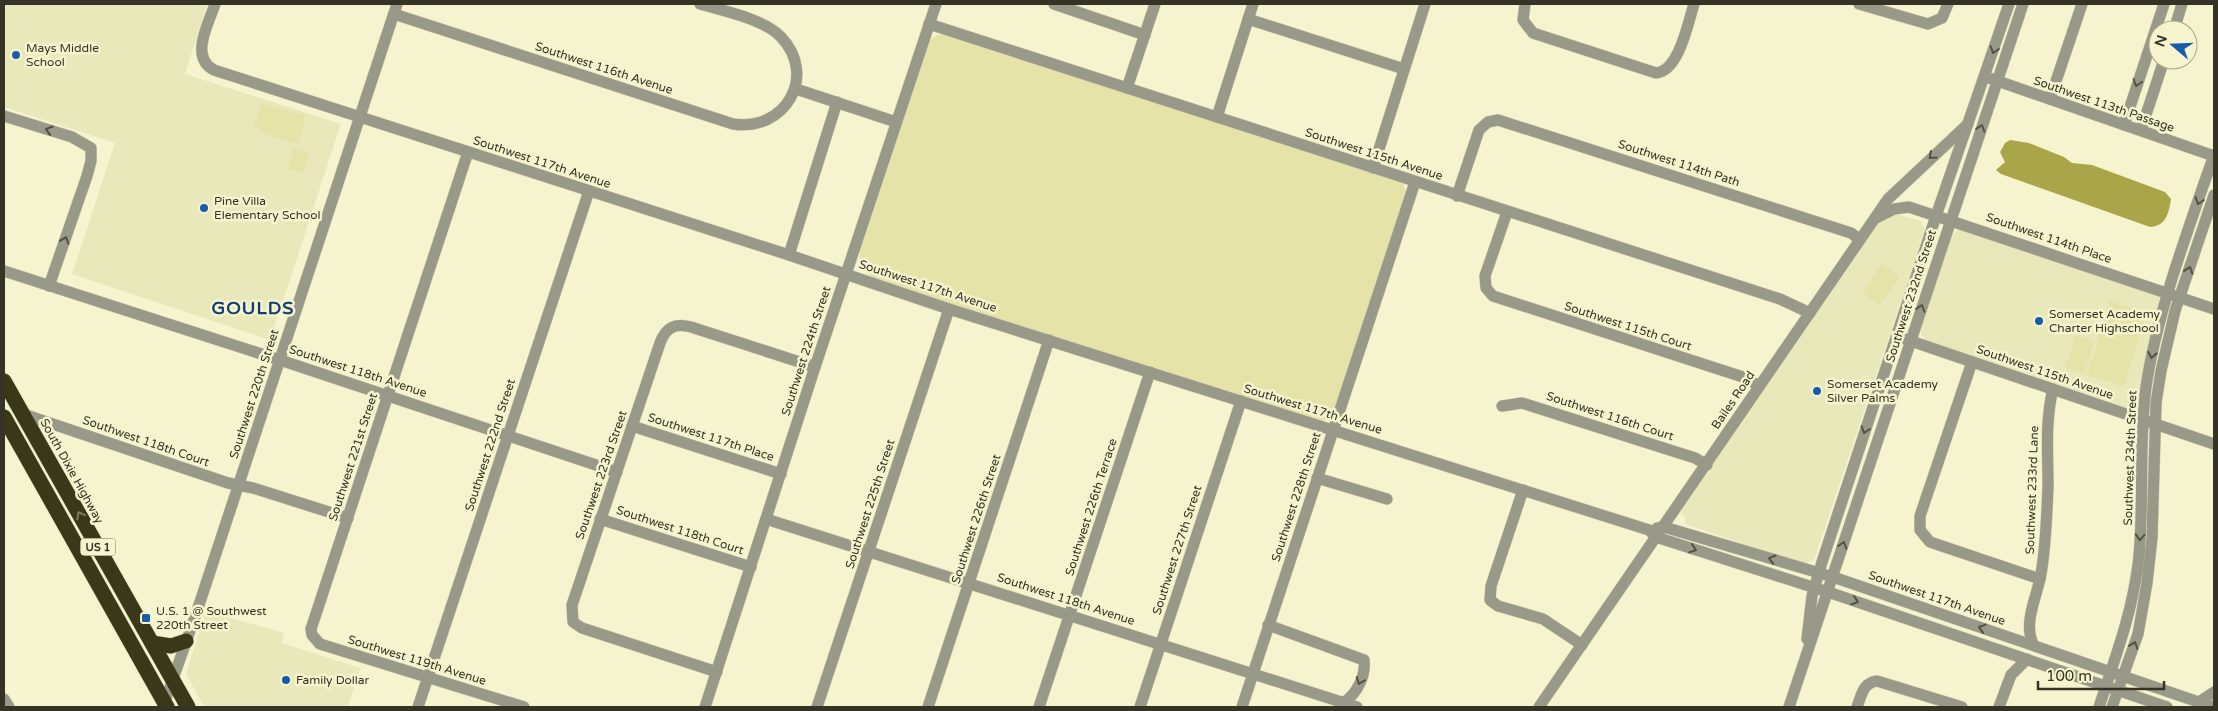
<svg xmlns="http://www.w3.org/2000/svg" width="2218" height="711" viewBox="0 0 2218 711" font-family="'Varela Round',sans-serif">
<style>
.built{fill:#e9e8ba}
.green{fill:#e5e3a8}
.water{fill:#aba549}
.lines{fill:none;stroke-linecap:round;stroke-linejoin:round}
.minor-casing{stroke:#d2d1b0;stroke-width:12}
.highway-casing{stroke:#d2d1b0;stroke-width:16}
.minor{stroke:#999989;stroke-width:11}
.highway{stroke:#3a3818;stroke-width:15}
.oneway{stroke:#525243}
.oneway2{stroke:#7b7a58}
.poi-dot{fill:#185bab;stroke:#f5f4ce;stroke-width:2}
.labels{text-anchor:middle;stroke-width:5;stroke-linejoin:round;paint-order:stroke}
.shield{fill:#f5f4ce;stroke:#6e6d58;stroke-width:1}
.shield-label{font-size:11px;font-weight:bold;fill:#343325}
.poi-label{font-size:12px;fill:#343325;stroke:#f5f4ce;text-anchor:start}
.street-label{font-size:12px;fill:#343325;stroke:#f5f4ce}
.district-label{font-size:18px;font-weight:bold;letter-spacing:1px;fill:#143e71;stroke:#f5f4ce}
</style>
<rect width="100%" height="100%" fill="#f5f4ce"/>
<g class="built">
<polygon points="4,4 207,4 185,74 341,124 270,340 72,274 115,143 4,107"/>
<polygon points="1896,214 1921,221 1925,230 1814,560 1803,564 1685,524 1685,516 1681,514 1682,508 1878,223"/>
<polygon points="1958,229 1964,229 2157,294 2160,299 2137,405 2129,409 1926,341 1921,334 1920,328 1950,238"/>
<polygon points="206,611 284,633 282,643 360,668 348,707 204,707 186,674"/>
</g>
<g class="green">
<path d="M937 35H945L1403 183 1406 193 1336 412 1331 418 1321 422 877 280C851 266 860 254 866 228L928 41Z"/>
<polygon points="262,103 306,116 298,144 262,133 263,130 254,126"/>
<polygon points="294,149 309,154 303,173 288,168"/>
<polygon points="1882,264 1899,277 1880,305 1863,293"/>
<polygon points="2110,301 2147,313 2124,386 2087,375"/>
<polygon points="2076,335 2095,341 2084,374 2065,368"/>
</g>
<path class="water" d="M2010 140 2029 143 2064 157 2072 163 2092 165 2165 192 2171 199C2169 213 2166 226 2150 227L2001 174 1996 170 2005 162 2000 152 2005 143Z"/>
<g class="lines">
<defs>
<g id="minor">
<path d="M215 4C209 23 189 57 214 70L789 255 949 309 1649 530 1656 537 1828 592 2167 707"/>
<polyline points="1054,4 1145,35"/>
<path d="M1525 4 1523 20 1533 33 1656 73C1679 71 1688 23 1694 4"/>
<polyline points="1859,4 1928,24 1942,18 1948,4"/>
<path d="M394 14 733 124C785 132 818 76 781 37 764 19 724 11 700 4"/>
<polyline points="1248,19 1404,69"/>
<polyline points="929,24 1780,299 1810,313"/>
<polyline points="2174,30 2182,4"/>
<polyline points="1989,78 2214,156"/>
<polyline points="1127,88 1155,4"/>
<polyline points="796,89 896,122"/>
<polyline points="2050,99 2082,4"/>
<polyline points="4,116 72,137 91,148 91,161 87,176 49,286"/>
<polyline points="1217,117 1253,4"/>
<polyline points="2124,125 2164,4"/>
<polyline points="2141,130 2164,60"/>
<polyline points="468,152 311,629 312,635 320,644 524,707"/>
<polyline points="1373,168 1425,4"/>
<polyline points="1457,196 1479,130 1488,122 1498,120 1851,233 1859,239"/>
<polyline points="1507,212 1485,276 1486,288 1493,296 1746,378 1759,386"/>
<polyline points="1876,218 1894,209 1909,207 2214,309"/>
<polyline points="789,255 837,102"/>
<polyline points="4,271 280,360 617,472"/>
<polyline points="1905,339 2214,444"/>
<polyline points="1972,362 1920,516 1920,530 1930,542 2040,579"/>
<polyline points="1502,406 1522,403 1695,458 1707,465"/>
<polyline points="23,414 228,483 253,488 348,518"/>
<polyline points="632,426 781,474"/>
<polyline points="1317,478 1387,499"/>
<polyline points="1523,490 1491,586 1490,600 1498,606 1543,619 1582,645"/>
<polyline points="600,519 751,567"/>
<polyline points="766,519 1357,707"/>
<polyline points="1657,528 1664,527 1833,577 2213,707"/>
<path d="M1268 625 1364 660C1366 676 1357 694 1343 703"/>
<polyline points="1807,639 1812,596 1822,562 1936,216 2009,4"/>
<path d="M2033 644C2023 622 2037 597 2041 574 2046 545 2047 515 2048 485 2048 453 2045 421 2053 389"/>
<path d="M717 672 582 628 573 622 572 605 660 343C666 327 675 323 691 327L815 367"/>
<polyline points="4,699 9,707"/>
<polyline points="2199,702 2214,692"/>
<polyline points="163,707 196,614 397,4"/>
<polyline points="418,707 589,191"/>
<polyline points="705,707 815,367 936,4"/>
<polyline points="817,707 949,309"/>
<polyline points="928,707 1049,340"/>
<polyline points="1039,707 1150,372"/>
<polyline points="1140,707 1241,401"/>
<polyline points="1242,707 1415,182"/>
<polyline points="1539,707 1888,199 1968,124"/>
<polyline points="1789,707 2023,4"/>
<path d="M1857 707C1862 694 1863 683 1877 681L1962 707"/>
<polyline points="1999,707 2011,675 2027,659"/>
<path d="M2099 707C2115 658 2131 617 2138 565 2145 506 2138 446 2146 387 2157 312 2189 227 2214 155"/>
<polyline points="2112,707 2138,634 2147,583 2152,538 2156,403 2161,371 2175,311 2214,195"/>
</g>
<g id="highway">
<polyline points="4,381 188,707"/>
<polyline points="4,417 167,707"/>
<polyline points="152,643 171,646 186,641"/>
</g>
</defs>
<use href="#minor" class="minor-casing"/>
<use href="#highway" class="highway-casing"/>
<use href="#minor" class="minor"/>
<use href="#highway" class="highway"/>
</g>
<defs><path id="oneway-chevron" d="M-2-3.5L2.5 0L-2 3.5" fill="none" stroke-width="1.6" stroke-linecap="round" stroke-linejoin="round" transform="scale(1.25)"/></defs>
<g class="oneway">
<use href="#oneway-chevron" transform="translate(1994 50) rotate(108)"/>
<use href="#oneway-chevron" transform="translate(2137 83) rotate(108)"/>
<use href="#oneway-chevron" transform="translate(1981 128) rotate(-72)"/>
<use href="#oneway-chevron" transform="translate(49 130) rotate(-163)"/>
<use href="#oneway-chevron" transform="translate(1932 156) rotate(138)"/>
<use href="#oneway-chevron" transform="translate(2199 201) rotate(108)"/>
<use href="#oneway-chevron" transform="translate(65 240) rotate(-71)"/>
<use href="#oneway-chevron" transform="translate(2189 270) rotate(-71)"/>
<use href="#oneway-chevron" transform="translate(1921 308) rotate(-72)"/>
<use href="#oneway-chevron" transform="translate(2152 355) rotate(100)"/>
<use href="#oneway-chevron" transform="translate(1865 430) rotate(108)"/>
<use href="#oneway-chevron" transform="translate(2140 537) rotate(94)"/>
<use href="#oneway-chevron" transform="translate(1843 545) rotate(-72)"/>
<use href="#oneway-chevron" transform="translate(1693 549) rotate(18)"/>
<use href="#oneway-chevron" transform="translate(1772 559) rotate(-164)"/>
<use href="#oneway-chevron" transform="translate(1855 601) rotate(19)"/>
<use href="#oneway-chevron" transform="translate(1982 628) rotate(-162)"/>
<use href="#oneway-chevron" transform="translate(2134 645) rotate(-71)"/>
<use href="#oneway-chevron" transform="translate(1360 681) rotate(111)"/>
</g>
<use class="oneway2" href="#oneway-chevron" transform="translate(80 515) rotate(-119)"/>
<g class="poi-dot">
<circle cx="16" cy="55" r="5"/>
<circle cx="204" cy="208" r="5"/>
<circle cx="2039" cy="321" r="5"/>
<circle cx="1817" cy="391" r="5"/>
<rect x="141" y="613" width="10" height="10" rx="2.5"/>
<circle cx="286" cy="680" r="5"/>
</g>
<g class="labels">
<rect class="shield" x="80.5" y="538.5" width="35" height="17" rx="4"/>
<g class="shield-label">
<text x="98" y="551">US 1</text>
</g>
<g class="poi-label">
<text x="26" y="52">Mays Middle<tspan x="26" dy="14">School</tspan></text>
<text x="214" y="205">Pine Villa<tspan x="214" dy="14">Elementary School</tspan></text>
<text x="2049" y="318">Somerset Academy<tspan x="2049" dy="14">Charter Highschool</tspan></text>
<text x="1827" y="388">Somerset Academy<tspan x="1827" dy="14">Silver Palms</tspan></text>
<text x="156" y="615">U.S. 1 @ Southwest<tspan x="156" dy="14">220th Street</tspan></text>
<text x="296" y="684">Family Dollar</text>
</g>
<g class="street-label">
<text transform="translate(604 68) rotate(18)" y="4">Southwest 116th Avenue</text>
<text transform="translate(2104 104) rotate(19)" y="4">Southwest 113th Passage</text>
<text transform="translate(1374 154) rotate(18)" y="4">Southwest 115th Avenue</text>
<text transform="translate(542 162) rotate(18)" y="4">Southwest 117th Avenue</text>
<text transform="translate(1679 163) rotate(18)" y="4">Southwest 114th Path</text>
<text transform="translate(2049 238) rotate(19)" y="4">Southwest 114th Place</text>
<text transform="translate(928 286) rotate(18)" y="4">Southwest 117th Avenue</text>
<text transform="translate(1911 296) rotate(-72)" y="4">Southwest 232nd Street</text>
<text transform="translate(1628 326) rotate(18)" y="4">Southwest 115th Court</text>
<text transform="translate(806 351) rotate(-72)" y="4">Southwest 224th Street</text>
<text transform="translate(358 371) rotate(18)" y="4">Southwest 118th Avenue</text>
<text transform="translate(2045 372) rotate(19)" y="4">Southwest 115th Avenue</text>
<text transform="translate(254 394) rotate(-72)" y="4">Southwest 220th Street</text>
<text transform="translate(1733 400) rotate(-56)" y="4">Bailes Road</text>
<text transform="translate(1313 409) rotate(17)" y="4">Southwest 117th Avenue</text>
<text transform="translate(1610 416) rotate(18)" y="4">Southwest 116th Court</text>
<text transform="translate(711 437) rotate(18)" y="4">Southwest 117th Place</text>
<text transform="translate(146 441) rotate(19)" y="4">Southwest 118th Court</text>
<text transform="translate(490 445) rotate(-72)" y="4">Southwest 222nd Street</text>
<text transform="translate(353 457) rotate(-72)" y="4">Southwest 221st Street</text>
<text transform="translate(2130 458) rotate(-88)" y="4">Southwest 234th Street</text>
<text transform="translate(72 471) rotate(61)" y="4">South Dixie Highway</text>
<text transform="translate(601 475) rotate(-71)" y="4">Southwest 223rd Street</text>
<text transform="translate(2032 490) rotate(-88)" y="4">Southwest 233rd Lane</text>
<text transform="translate(1296 497) rotate(-72)" y="4">Southwest 228th Street</text>
<text transform="translate(870 504) rotate(-72)" y="4">Southwest 225th Street</text>
<text transform="translate(1091 507) rotate(-72)" y="4">Southwest 226th Terrace</text>
<text transform="translate(976 519) rotate(-72)" y="4">Southwest 226th Street</text>
<text transform="translate(680 530) rotate(18)" y="4">Southwest 118th Court</text>
<text transform="translate(1177 550) rotate(-72)" y="4">Southwest 227th Street</text>
<text transform="translate(1937 598) rotate(19)" y="4">Southwest 117th Avenue</text>
<text transform="translate(1066 599) rotate(18)" y="4">Southwest 118th Avenue</text>
<text transform="translate(417 660) rotate(17)" y="4">Southwest 119th Avenue</text>
</g>
<g class="district-label">
<text x="253" y="314">GOULDS</text>
</g>
</g>
<rect width="2218" height="711" fill="none" stroke="#343325" stroke-width="10"/>
<g transform="translate(2173 45) rotate(289)"><circle r="24" fill="#f5f4ce" stroke="#a8a78a"/>
<path d="M0-4L9 19L0 12L-9 19Z" fill="#185bab"/>
<text y="-8" font-size="14" font-weight="bold" text-anchor="middle" fill="#343325">N</text>
</g>
<path d="M2038 681v8h126v-8" fill="none" stroke="#343325" stroke-width="2.5"/>
<text x="2046" y="681" font-size="15" fill="#343325" stroke="#f5f4ce" stroke-width="4" paint-order="stroke">100 m</text>
</svg>
